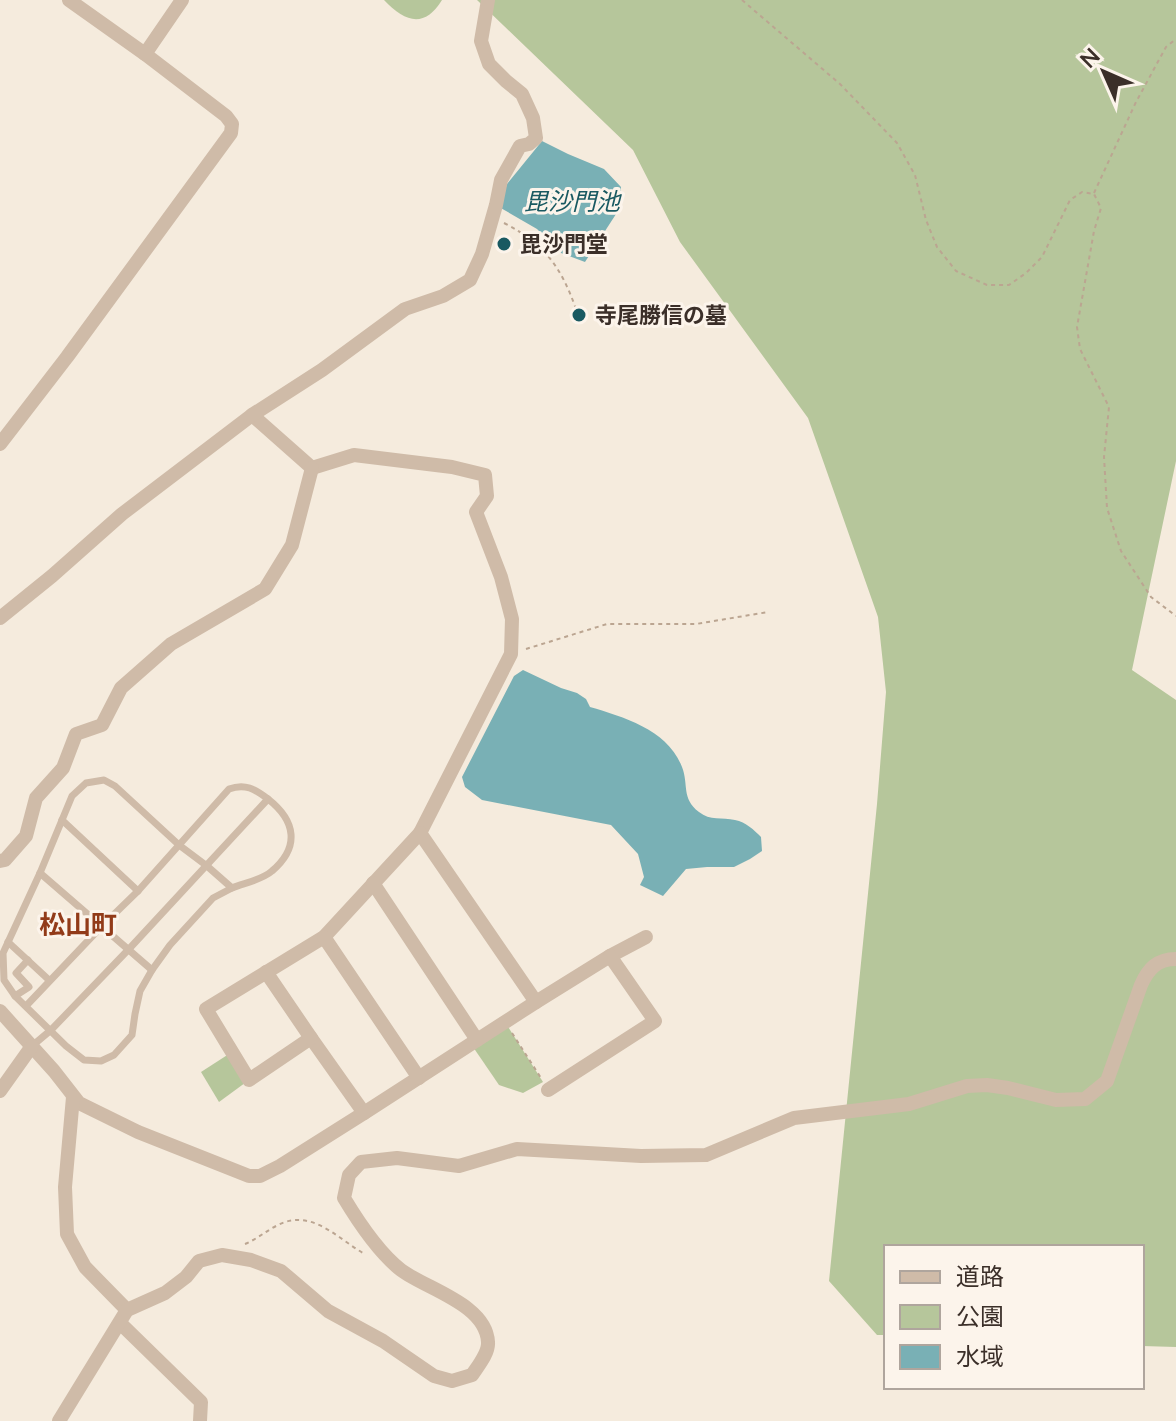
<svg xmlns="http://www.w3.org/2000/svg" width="1176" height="1421" viewBox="0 0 1176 1421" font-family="Lato,'Noto Sans JP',sans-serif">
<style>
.green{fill:#b6c69b}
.water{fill:#79b0b5}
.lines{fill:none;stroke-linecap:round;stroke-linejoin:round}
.path{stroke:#bba591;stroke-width:2;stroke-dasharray:4 4;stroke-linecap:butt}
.lane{stroke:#cfbba8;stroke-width:7}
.street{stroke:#cfbba8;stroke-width:14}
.poi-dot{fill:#195961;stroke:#fcf4eb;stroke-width:3}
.labels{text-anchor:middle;stroke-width:6;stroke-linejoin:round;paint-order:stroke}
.poi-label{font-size:22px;font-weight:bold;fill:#3b2f29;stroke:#fcf4eb;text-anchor:start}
.water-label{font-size:24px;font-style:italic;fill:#195961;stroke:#fcf4eb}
.quarter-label{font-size:26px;font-weight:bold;fill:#923b19;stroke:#fcf4eb}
</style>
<rect width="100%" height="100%" fill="#f5ebdd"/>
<g class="green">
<path d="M384 0H442C424 29 405 22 384 0Z"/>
<polygon points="477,0 1176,0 1176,461 1132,670 1176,700 1176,1347 1142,1346 1142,1247 886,1247 886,1335 877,1335 829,1281 877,804 886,692 878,617 808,418 680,242 633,150"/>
<polygon points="505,1022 543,1082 523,1093 499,1085 471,1044"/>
<polygon points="232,1052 249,1080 219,1102 201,1072"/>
</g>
<g class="water">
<polygon points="542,141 568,154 604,169 621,187 618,211 585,262 561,253 537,229 499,207 507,184"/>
<path d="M523 670 561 688 577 693 586 699 590 707C624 717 668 730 682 767 689 785 681 798 699 812 710 821 722 817 735 820 746 822 754 830 761 837L762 851 750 859 734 867H707L686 869 663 896 640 885 644 877 638 854 611 825 482 800 465 787 462 777 514 676Z"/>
</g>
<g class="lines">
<g class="path">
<polyline points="742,0 840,84 897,143 915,175 926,220 937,247 956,271 987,285 1009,285 1026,273 1042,257 1070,200 1082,192 1094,194 1101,208 1094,231 1077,327 1080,349 1109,407 1104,457 1107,508 1121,551 1151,597 1176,616"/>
<polyline points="1094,193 1136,102 1166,47 1176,39"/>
<path d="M504 223C545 244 561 267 576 309"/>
<polyline points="526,649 607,624 696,624 768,612"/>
<polyline points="512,1033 541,1078"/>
<path d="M245 1244C257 1239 266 1231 278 1225 311 1208 337 1238 363 1253"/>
</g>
<g class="lane">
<polygon points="104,780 115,786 179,845 207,866 232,888 213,898 170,945 152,970 140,991 135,1014 132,1035 114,1055 101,1061 84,1060 66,1046 15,996 4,980 3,953 40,873 72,796 86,783"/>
<polyline points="62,820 138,891"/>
<polyline points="40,873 152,970"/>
<polyline points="8,942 49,980"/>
<polyline points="15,996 29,987 16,973 28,960"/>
<path d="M26 1006 102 926 138 891 229 789C245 783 255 789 268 799 296 821 300 847 272 871 262 880 244 883 232 888"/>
<polyline points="32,1046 51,1030 129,949 268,799"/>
</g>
<g class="street">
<polyline points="145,54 182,0"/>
<polyline points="252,415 312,468 354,455 452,467 485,475 487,496 476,512 501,577 512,619 511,654 420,833"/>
<polyline points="0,444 67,357 231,133 232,124 226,116 145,54 69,0"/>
<polyline points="0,618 52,576 122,514 252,415 322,370 405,309 443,296 470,280 482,254 496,205 501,180 520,146 529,144 536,138 533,118 522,94 506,81 489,64 481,41 488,0"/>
<polygon points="420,833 536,1002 364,1113 311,1038 249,1080 206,1009 324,937"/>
<polyline points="0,861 5,860 26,836 36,798 63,768 76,734 102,725 121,688 171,644 265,589 292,545 312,468"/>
<polyline points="373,883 477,1040"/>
<polyline points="324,937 419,1078"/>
<polyline points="266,972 311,1038"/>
<polyline points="536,1002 610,956 646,937"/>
<polyline points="0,1011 54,1071 79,1103 138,1132 249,1176 260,1176 280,1166 364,1113"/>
<polyline points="548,1090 655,1021 610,956"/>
<polyline points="0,1091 32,1046"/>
<polyline points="73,1097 65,1187 67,1234 85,1267 127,1310"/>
<polyline points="120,1323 201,1402 200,1421"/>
<path d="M59 1421 127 1310 165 1293 186 1277 199 1261 222 1255 251 1260 281 1271 328 1311 383 1341 434 1376 452 1381 472 1375C478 1366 489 1353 488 1342 486 1304 426 1289 401 1270 378 1252 359 1223 344 1198L349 1175 361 1162 397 1158 459 1166 517 1149 641 1156 706 1155 794 1118 909 1104 967 1086 987 1085 1008 1088 1056 1100 1085 1099 1107 1081 1141 985C1148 969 1157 959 1176 959"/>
</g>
</g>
<g class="poi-dot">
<circle cx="504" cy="244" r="8"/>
<circle cx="579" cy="315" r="8"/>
</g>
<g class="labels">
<g class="poi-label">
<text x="520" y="252">毘沙門堂</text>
<text x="595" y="323">寺尾勝信の墓</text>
</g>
<g class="water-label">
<text x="572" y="210">毘沙門池</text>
</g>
<g class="quarter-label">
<text x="78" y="934">松山町</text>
</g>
</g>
<rect x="884" y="1245" width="260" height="144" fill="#fcf4eb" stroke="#afa59d" stroke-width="2"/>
<rect x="900" y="1271" width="40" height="12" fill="#cfbba8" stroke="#afa59d" stroke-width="2"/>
<text x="956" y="1285" font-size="24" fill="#3b2f29">道路</text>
<rect x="900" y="1305" width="40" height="24" fill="#b6c69b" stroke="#afa59d" stroke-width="2"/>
<text x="956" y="1325" font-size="24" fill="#3b2f29">公園</text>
<rect x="900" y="1345" width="40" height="24" fill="#79b0b5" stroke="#afa59d" stroke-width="2"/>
<text x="956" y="1365" font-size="24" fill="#3b2f29">水域</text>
<g transform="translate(1104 72) rotate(315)" stroke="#fcf4eb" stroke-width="6" paint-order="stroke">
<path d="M0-6L14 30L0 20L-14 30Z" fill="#3b2f29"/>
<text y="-12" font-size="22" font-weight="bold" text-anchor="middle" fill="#3b2f29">N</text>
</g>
</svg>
